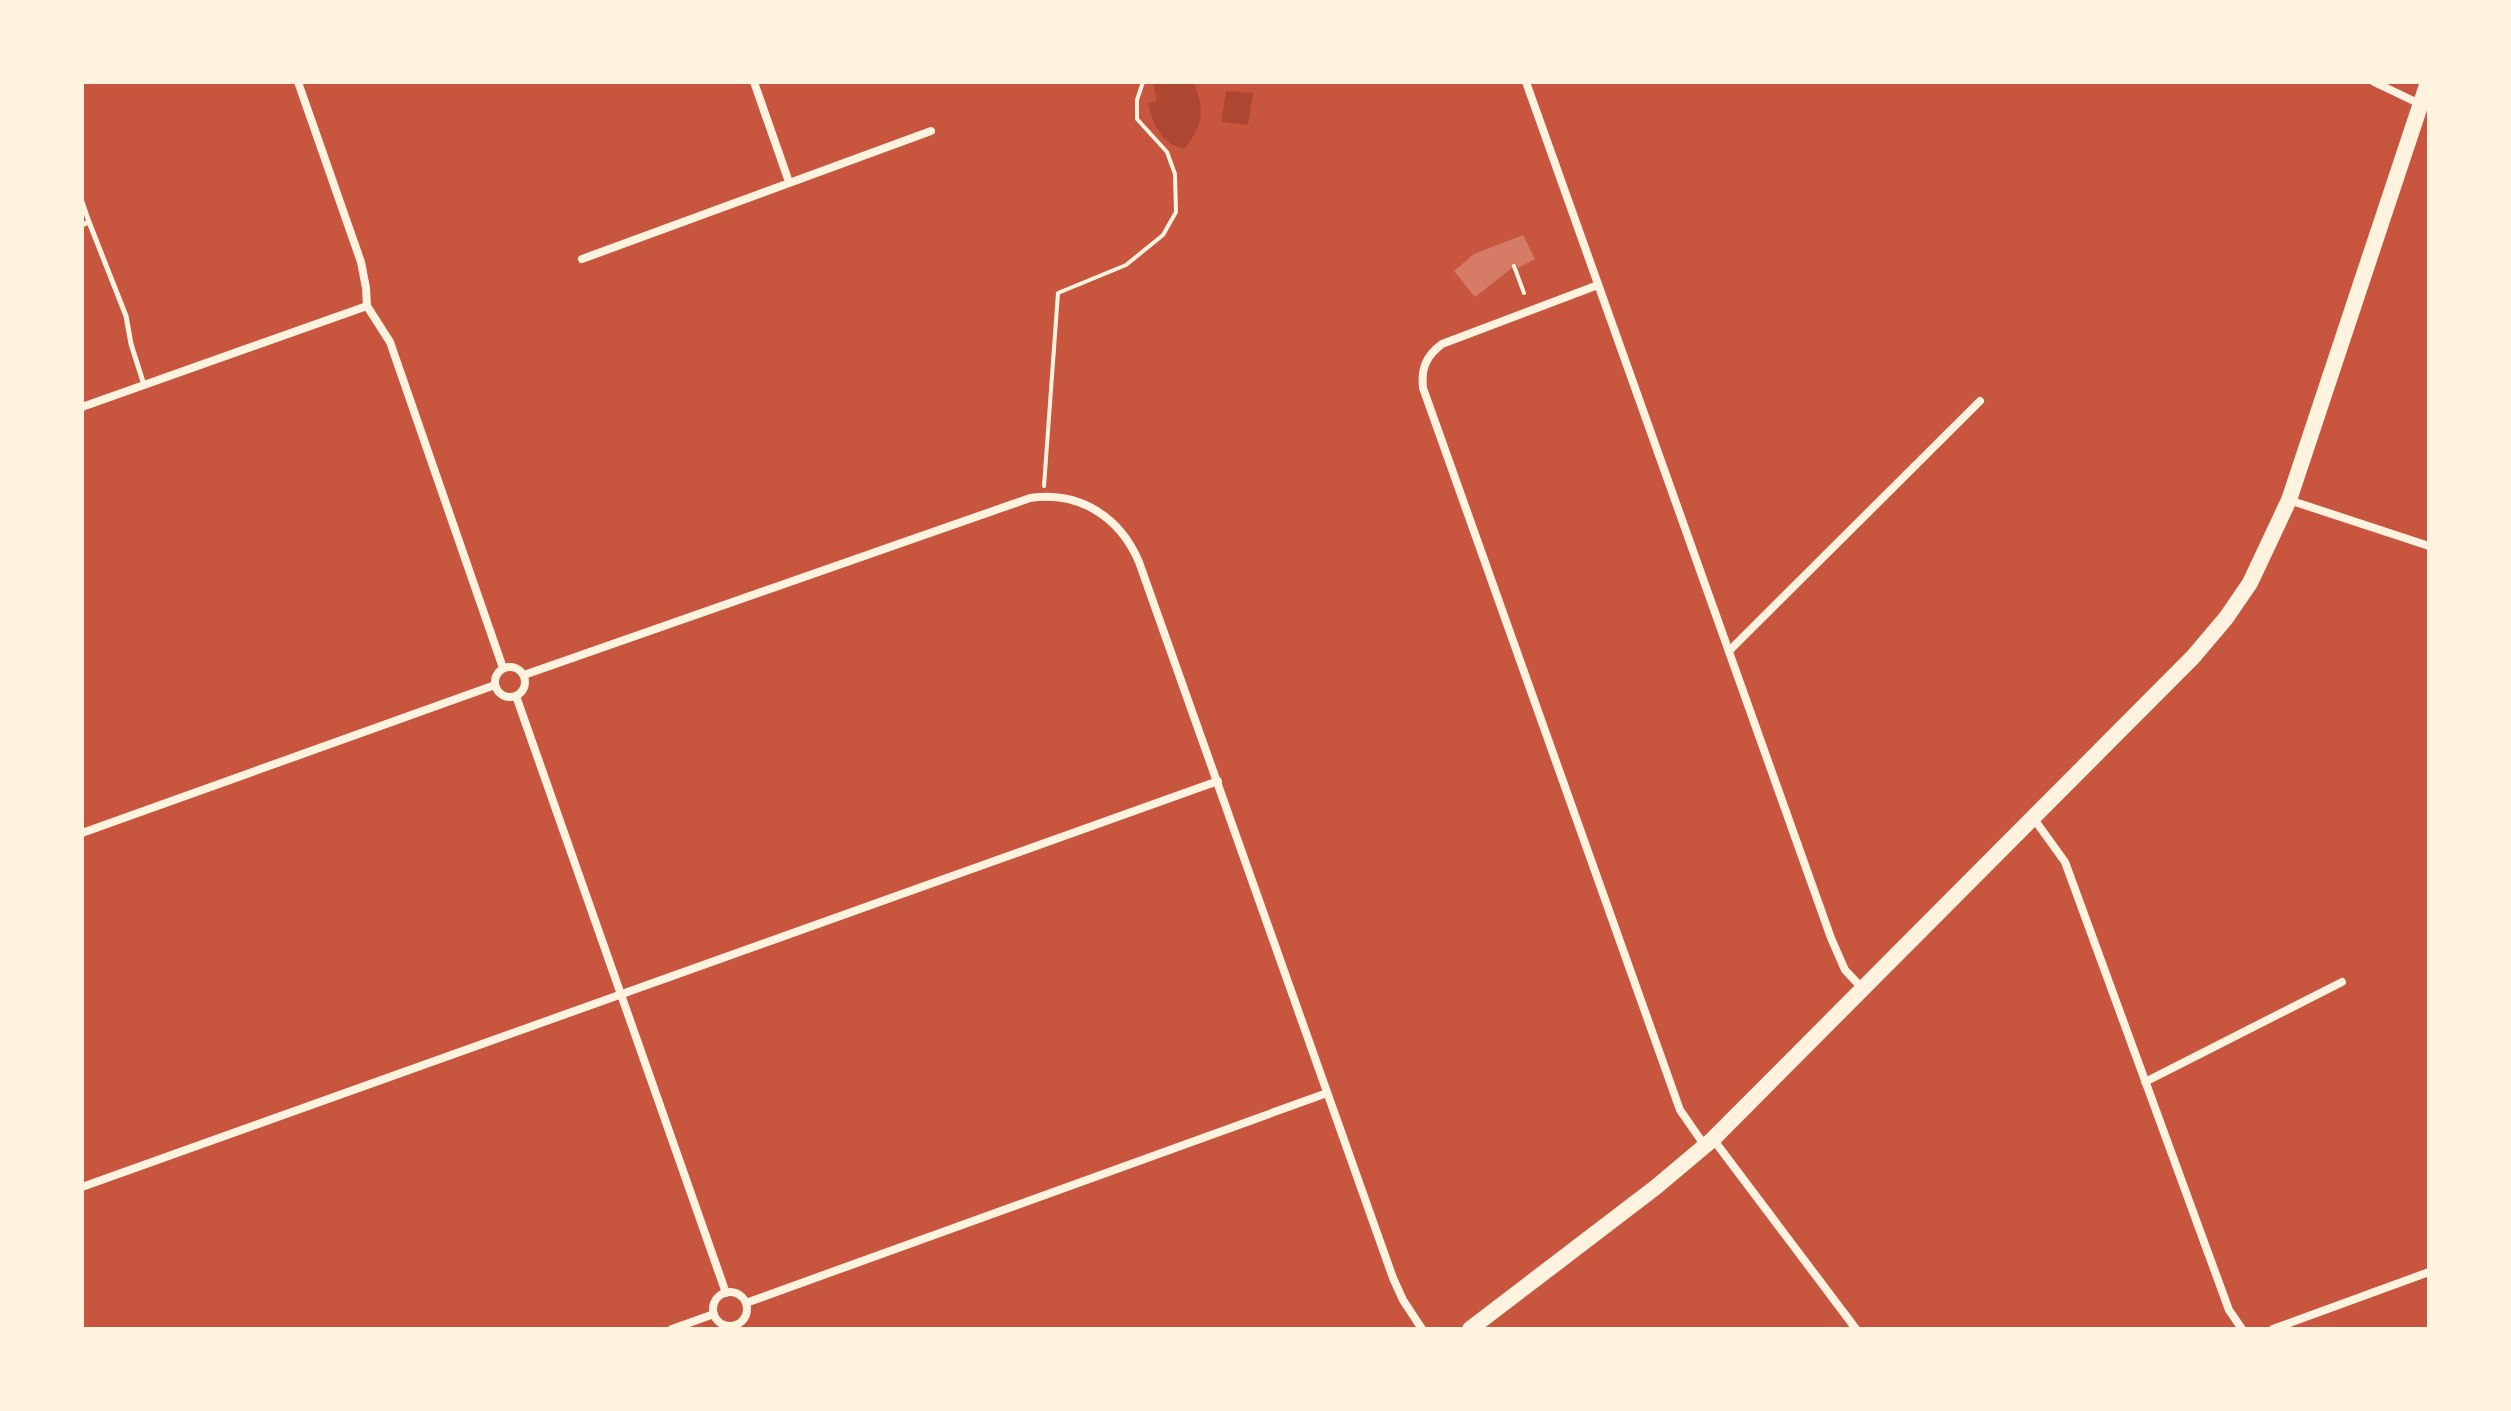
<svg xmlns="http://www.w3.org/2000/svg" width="2511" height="1411" viewBox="0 0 2511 1411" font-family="'Nunito Sans',sans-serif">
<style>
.green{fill:#ae4732}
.building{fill:#d67c66}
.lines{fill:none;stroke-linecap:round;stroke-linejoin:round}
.path{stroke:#fff3e0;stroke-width:4}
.service{stroke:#fff3e0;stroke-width:5}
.minor{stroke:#fff3e0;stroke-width:8}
.primary{stroke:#fff3e0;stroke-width:16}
</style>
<rect width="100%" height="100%" fill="#c8553d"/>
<g class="green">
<path d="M1162 82H1194C1204 113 1205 121 1185 148 1162 147 1152 122 1148 103L1157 101 1153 84Z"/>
<polygon points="1226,91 1253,93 1248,125 1221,122"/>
</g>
<polygon class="building" points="1523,235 1535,259 1518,268 1517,264 1475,297 1454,271 1474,254"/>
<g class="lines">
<g class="path">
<polyline points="1514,266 1524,293"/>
<polyline points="1044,486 1058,293 1126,265 1163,235 1176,212 1175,174 1167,152 1137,119 1137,100 1143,82"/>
</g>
<g class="service">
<polyline points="82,202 89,222"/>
<polyline points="82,225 89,222 126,316 131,344 144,385"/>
</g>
<g class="minor">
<polyline points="298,82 361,262 366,288 367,306 390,342 503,668"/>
<polyline points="754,82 789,182"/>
<polyline points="1526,82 1831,938 1845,970 1864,990"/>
<polyline points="2374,82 2420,104"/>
<polyline points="582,259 931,131"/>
<path d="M1598 285 1442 344C1426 356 1421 368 1423 388L1680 1110 1705 1146"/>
<polyline points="82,407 367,306"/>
<polyline points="2289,500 2429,546"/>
<polyline points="1729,651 1980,401"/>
<circle cx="510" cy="682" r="15"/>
<path d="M524 675 1030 498C1080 491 1120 517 1139 562L1393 1278 1403 1300 1422 1329"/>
<polyline points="516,696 726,1293"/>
<polyline points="2034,819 2065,862 2229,1310 2242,1329"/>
<polyline points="82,833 495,685"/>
<polyline points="2145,1082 2342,982"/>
<polyline points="1713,1139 1856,1329"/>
<polyline points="82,1187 1218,781"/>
<circle cx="730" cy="1309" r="17"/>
<polyline points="746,1303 1327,1093"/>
<polyline points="672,1329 714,1314"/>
<polyline points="2273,1329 2429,1272"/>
</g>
<polyline class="primary" points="1470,1329 1656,1187 1713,1139 2193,657 2226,618 2250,583 2289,500 2428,82"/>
</g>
<rect width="2511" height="1411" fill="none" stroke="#fff3e0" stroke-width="168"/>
</svg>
